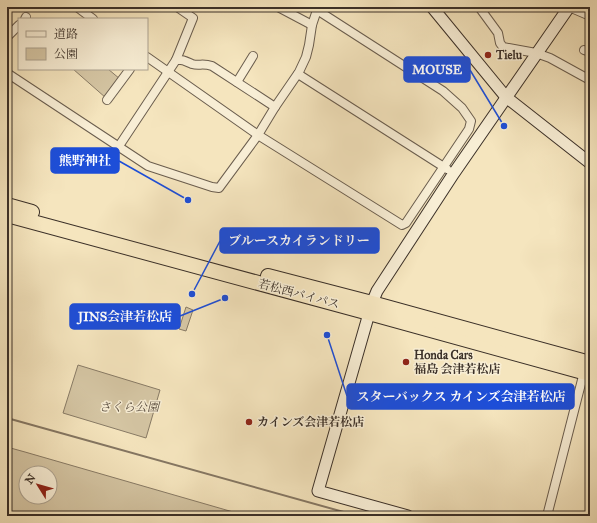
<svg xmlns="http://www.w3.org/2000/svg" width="597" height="523" viewBox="0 0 597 523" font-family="'IM FELL Great Primer','Noto Serif JP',serif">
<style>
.green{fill:#d5c6a4;stroke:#887b66;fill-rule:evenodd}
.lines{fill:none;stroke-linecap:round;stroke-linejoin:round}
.stream{stroke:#857763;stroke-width:2}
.street-casing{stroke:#6a5d4e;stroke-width:10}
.secondary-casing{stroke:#3b3028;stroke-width:13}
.highway-casing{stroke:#3b3028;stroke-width:16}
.street{stroke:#f8eed5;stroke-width:8}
.secondary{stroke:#f8eed5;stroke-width:11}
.highway{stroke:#f5e5be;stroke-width:14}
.poi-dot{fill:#8f2418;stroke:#f8eed5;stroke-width:1.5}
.labels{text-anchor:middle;stroke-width:3;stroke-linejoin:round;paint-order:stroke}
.poi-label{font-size:12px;font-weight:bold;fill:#3b3028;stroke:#f8eed5;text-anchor:start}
.street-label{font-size:12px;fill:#3b3028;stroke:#f8eed5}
.park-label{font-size:12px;font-style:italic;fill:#5a4e41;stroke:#f8eed5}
.leader{fill:none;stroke:#1d4ed8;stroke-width:1.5}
.callout-dot{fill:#1d4ed8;stroke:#f8eed5;stroke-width:1.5}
.callout{fill:#1d4ed8;stroke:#1d4ed8;stroke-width:1.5}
.callout-label{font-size:13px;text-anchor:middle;font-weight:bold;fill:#fff}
</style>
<rect width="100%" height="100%" fill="#f5e5be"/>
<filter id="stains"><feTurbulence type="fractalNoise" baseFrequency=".005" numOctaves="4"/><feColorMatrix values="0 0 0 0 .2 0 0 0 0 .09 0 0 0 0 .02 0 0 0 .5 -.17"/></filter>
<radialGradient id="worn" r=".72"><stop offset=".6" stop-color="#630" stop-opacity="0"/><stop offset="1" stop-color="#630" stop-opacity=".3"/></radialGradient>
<g class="green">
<polygon points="73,69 108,69 120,79 106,98"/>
<polygon points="186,307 193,310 186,331 179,329"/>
<polygon points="78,365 160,390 146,438 63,413"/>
<path d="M7 447 25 452 247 516H191L186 514 167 516H7ZM26 473H50V497H26Z"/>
</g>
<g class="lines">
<polyline class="stream" points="7,418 358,516"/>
<defs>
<g id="street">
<polyline points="77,7 93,19"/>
<polyline points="278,7 312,25"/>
<polyline points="479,7 498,33 500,43 503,47 536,53 550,58 590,80"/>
<polyline points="569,7 590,16"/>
<polyline points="25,19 26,17"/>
<polyline points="7,37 19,25"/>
<polyline points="584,50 590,52"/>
<polyline points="147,57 258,135 402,225 406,223 469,129 471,121 462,108 443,91 317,10"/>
<polyline points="176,60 193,18 177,7"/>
<polyline points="7,73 148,166 212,187 219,188 258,135 275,107 299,72 306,57 309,45 312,25 318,7"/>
<polyline points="298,74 447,169"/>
<polyline points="237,82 253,56"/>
<polyline points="107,100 130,69"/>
<path d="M119 146 176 60C183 59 187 62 192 64 199 66 203 63 212 66L275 107"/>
<polyline points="547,516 584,372"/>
</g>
<g id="secondary">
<polyline points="432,7 506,97 590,163"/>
<polyline points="408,516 318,491 372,303 377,291 454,173 569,7"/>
</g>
<g id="highway">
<polyline points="7,205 32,212"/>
<polyline points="7,215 369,313 590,374"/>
<polyline points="268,276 372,303 590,363"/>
</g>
</defs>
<use href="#street" class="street-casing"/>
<use href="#secondary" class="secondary-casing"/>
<use href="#highway" class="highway-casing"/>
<use href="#street" class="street"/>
<use href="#secondary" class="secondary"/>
<use href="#highway" class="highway"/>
</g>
<g class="poi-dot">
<circle cx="488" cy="55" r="4"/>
<circle cx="406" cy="362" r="4"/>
<circle cx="249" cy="422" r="4"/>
</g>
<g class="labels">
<g class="poi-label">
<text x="496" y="59">Tielu</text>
<text x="414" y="359">Honda Cars<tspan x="414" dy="14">福島 会津若松店</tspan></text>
<text x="257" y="426">カインズ会津若松店</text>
</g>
<g class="street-label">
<text transform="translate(299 294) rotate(15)" y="4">若松西バイパス</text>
</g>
<g class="park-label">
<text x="129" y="411">さくら公園</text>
</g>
</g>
<path class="leader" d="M504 126L470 70M188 200L119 161M192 294L220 241M225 298L180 316M327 335L347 396"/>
<g class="callout-dot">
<circle cx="504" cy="126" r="4"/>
<circle cx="188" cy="200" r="4"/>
<circle cx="192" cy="294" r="4"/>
<circle cx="225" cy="298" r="4"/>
<circle cx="327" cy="335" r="4"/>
</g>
<g class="callout">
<rect x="404" y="57" width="66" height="25" rx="4"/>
<rect x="51" y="148" width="68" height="25" rx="4"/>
<rect x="220" y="228" width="159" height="25" rx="4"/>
<rect x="70" y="304" width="110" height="25" rx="4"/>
<rect x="347" y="384" width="227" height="25" rx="4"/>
</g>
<g class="callout-label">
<text x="437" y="74">MOUSE</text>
<text x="85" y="165">熊野神社</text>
<text x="299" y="245">ブルースカイランドリー</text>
<text x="125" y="321">JINS会津若松店</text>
<text x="461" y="401">スターバックス カインズ会津若松店</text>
</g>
<rect width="597" height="523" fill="none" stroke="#f5e5be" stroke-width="24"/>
<rect x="8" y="8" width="581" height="507" fill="none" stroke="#3b3028" stroke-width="2"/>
<rect x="12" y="12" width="573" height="499" fill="none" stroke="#3b3028"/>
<rect x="18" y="18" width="130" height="52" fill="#f8eed5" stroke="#aca290"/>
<rect x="26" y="31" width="20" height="6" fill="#f8eed5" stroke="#aca290"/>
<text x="54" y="38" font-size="12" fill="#3b3028">道路</text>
<rect x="26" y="48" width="20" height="12" fill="#d5c6a4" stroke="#aca290"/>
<text x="54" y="58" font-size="12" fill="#3b3028">公園</text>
<g transform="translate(38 485) rotate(307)"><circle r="19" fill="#f8eed5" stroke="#aca290"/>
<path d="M0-3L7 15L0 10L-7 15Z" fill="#8f2418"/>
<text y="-6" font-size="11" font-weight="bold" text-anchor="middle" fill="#3b3028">N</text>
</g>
<rect width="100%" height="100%" filter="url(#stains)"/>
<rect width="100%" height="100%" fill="url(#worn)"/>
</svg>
